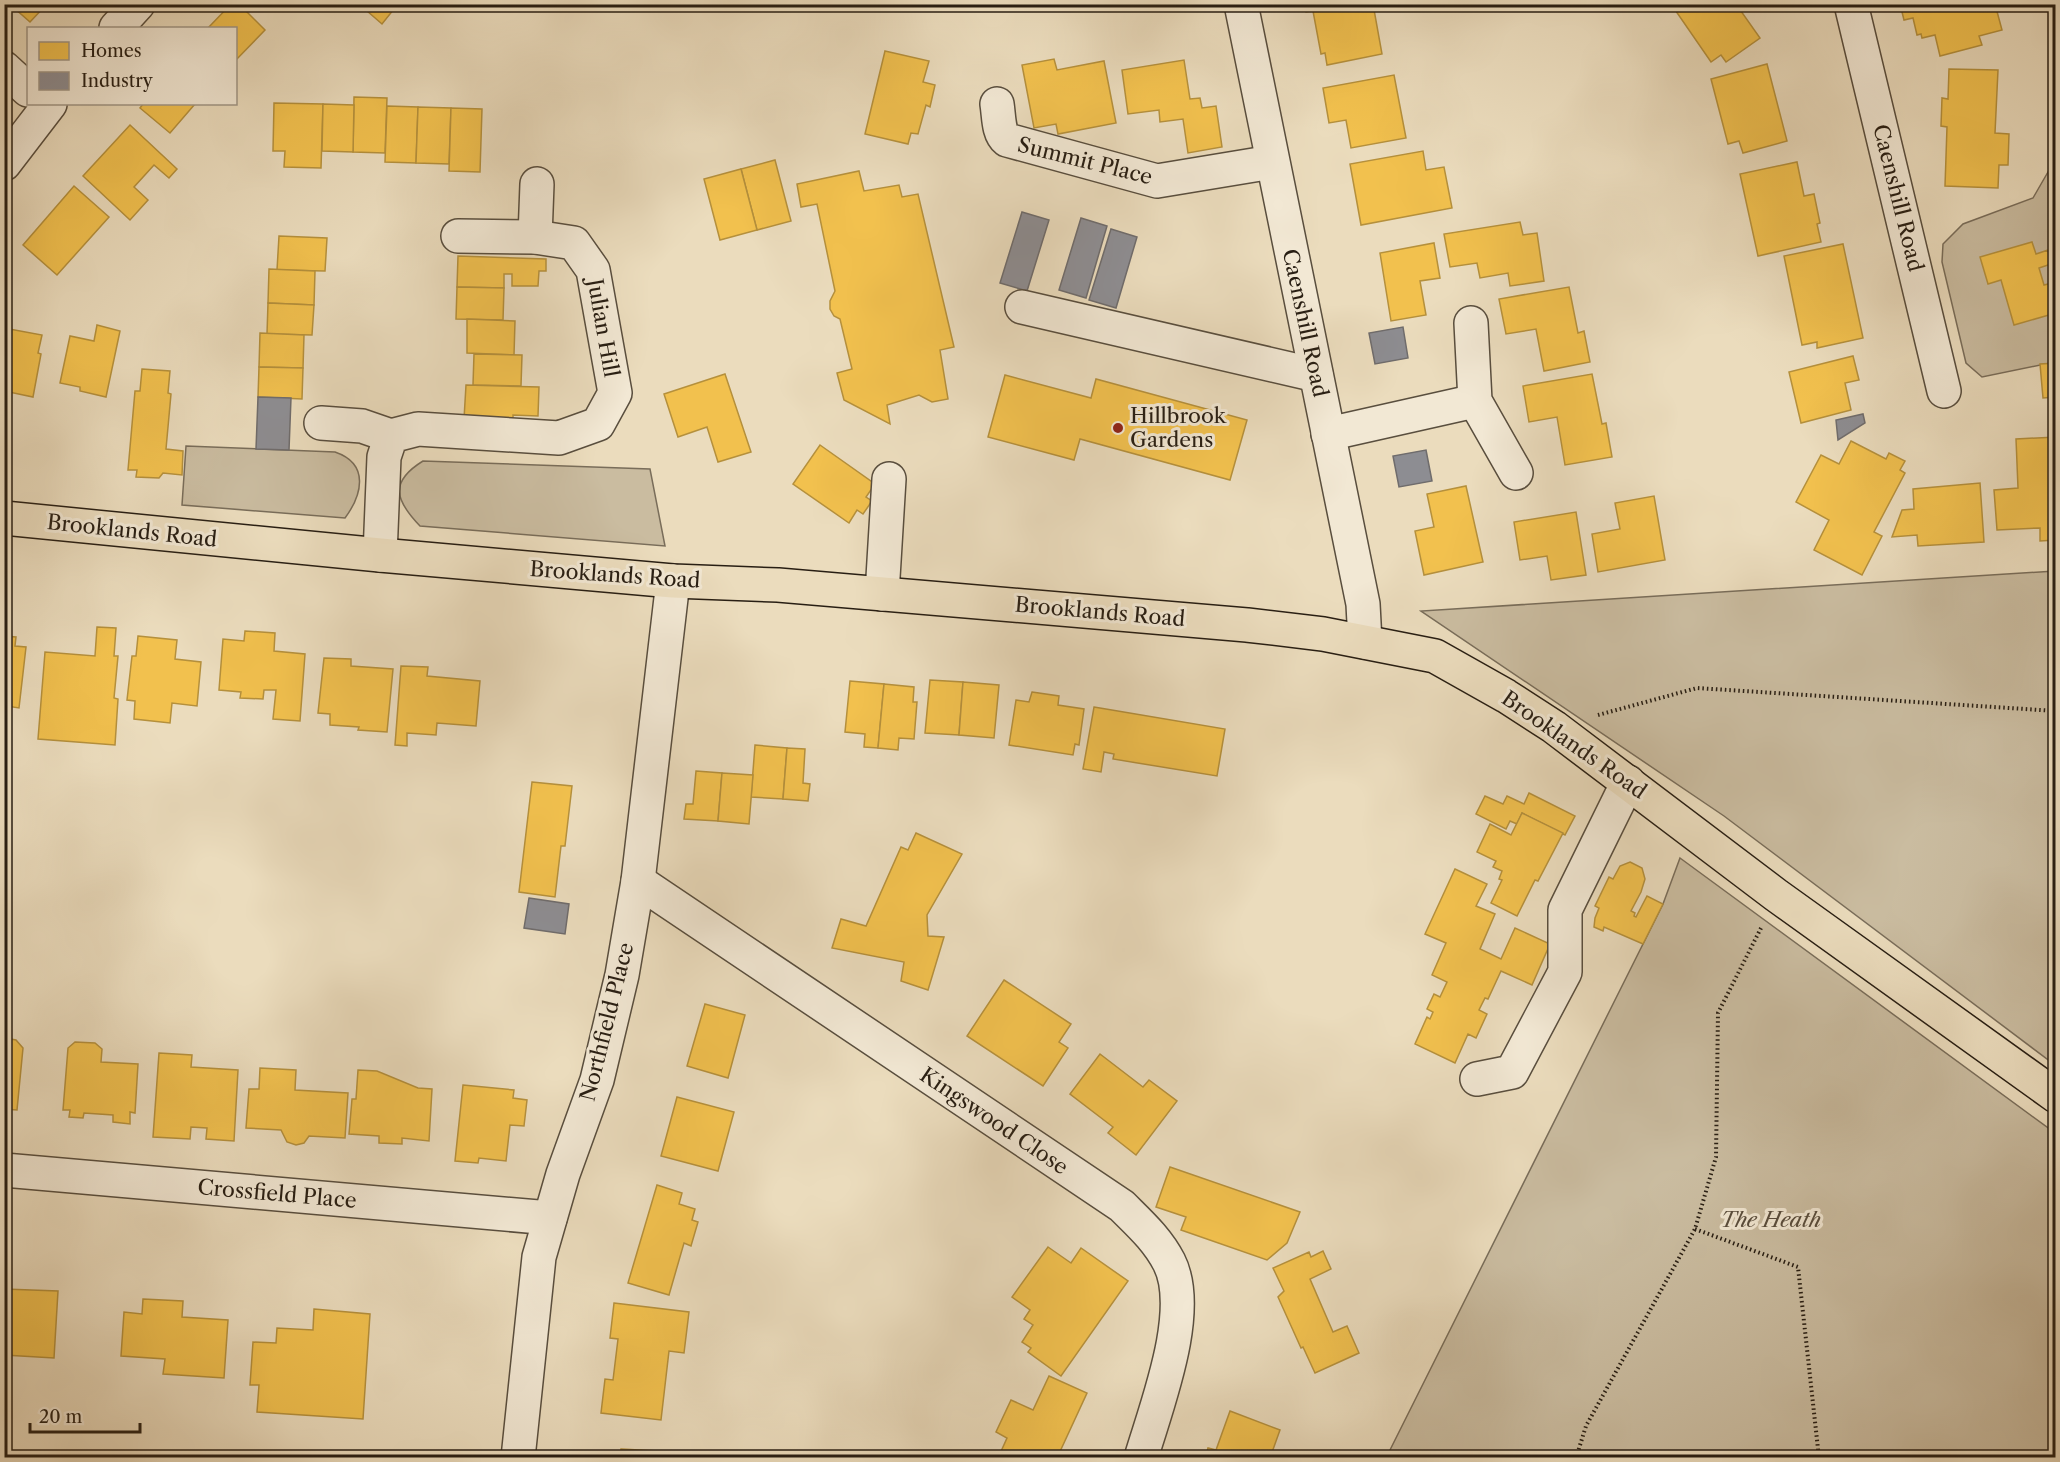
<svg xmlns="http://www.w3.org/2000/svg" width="2060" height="1462" viewBox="0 0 2060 1462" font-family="'Libre Caslon Text',serif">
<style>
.green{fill:#cabca0;stroke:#796d5a;stroke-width:1.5}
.homes{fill:#f2c14e;stroke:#b5903c;stroke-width:1.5}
.industry{fill:#8d8d92;stroke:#6f6c6c;stroke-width:1.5}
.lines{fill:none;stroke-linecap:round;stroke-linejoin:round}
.minor-casing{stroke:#594e3e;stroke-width:36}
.major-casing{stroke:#281e13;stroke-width:36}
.path{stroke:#281e13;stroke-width:4;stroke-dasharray:1.5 3;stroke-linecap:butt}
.minor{stroke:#f2e8d4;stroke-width:33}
.major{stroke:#ebdcbd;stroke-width:33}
.poi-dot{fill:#8f2418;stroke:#f2e8d4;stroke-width:2}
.labels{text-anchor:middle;stroke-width:6;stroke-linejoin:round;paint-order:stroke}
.street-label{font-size:21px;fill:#281e13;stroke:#f2e8d4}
.poi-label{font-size:21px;fill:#281e13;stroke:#f2e8d4;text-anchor:start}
.park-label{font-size:21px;font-style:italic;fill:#594d3d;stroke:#f2e8d4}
</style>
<rect width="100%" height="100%" fill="#ebdcbd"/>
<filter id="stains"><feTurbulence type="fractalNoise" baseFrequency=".00333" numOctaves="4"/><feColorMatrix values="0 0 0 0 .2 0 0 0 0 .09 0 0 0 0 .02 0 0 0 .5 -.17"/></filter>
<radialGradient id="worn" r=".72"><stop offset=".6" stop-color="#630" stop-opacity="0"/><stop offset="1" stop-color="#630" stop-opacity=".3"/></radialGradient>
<g class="green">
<polygon points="2055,164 2055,362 1982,377 1966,363 1942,262 1943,244 1963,224 2033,198 2052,165"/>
<path d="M186 446 335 452C370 464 362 495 345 518L182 505Z"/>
<path d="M423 461 650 469 665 546 420 526C395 500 389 482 423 461Z"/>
<polygon points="2055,571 2055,1065 1724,816 1421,611"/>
<polygon points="1680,858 2055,1133 2055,1457 1386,1458 1663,904"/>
</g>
<g class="homes">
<polygon points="15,4 47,4 30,22 13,7"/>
<polygon points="231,4 239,4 265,30 236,60 236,28 208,28"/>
<polygon points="359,4 398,4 382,24"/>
<polygon points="1304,4 1373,4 1382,54 1327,65 1325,53 1321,54 1313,11 1306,12"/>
<polygon points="1671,4 1736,4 1760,38 1726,62 1721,55 1711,62"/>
<polygon points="1900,4 1995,4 2002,30 1979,36 1982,45 1940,56 1935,35 1922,38 1921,34 1917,35 1913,18 1904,20"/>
<polygon points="885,51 929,61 923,82 935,85 930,107 926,105 918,134 911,133 908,144 865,134"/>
<polygon points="1054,59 1057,70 1104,61 1116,123 1058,134 1056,124 1034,128 1022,65"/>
<polygon points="1184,60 1190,99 1200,98 1202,108 1216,106 1222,147 1188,153 1183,119 1160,122 1159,110 1128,114 1122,70"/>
<polygon points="1767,64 1787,141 1743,153 1739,141 1728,144 1711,79"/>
<polygon points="1949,69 1998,70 1995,133 2009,134 2008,165 1999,165 1998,188 1945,186 1947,127 1941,126 1942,98 1948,99"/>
<polygon points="1394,75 1406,138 1351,148 1346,120 1329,123 1323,88"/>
<polygon points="354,97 387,98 385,153 353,152"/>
<polygon points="274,103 323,104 321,168 284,167 285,151 273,151"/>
<polygon points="143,104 195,104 170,133 140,108"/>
<polygon points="323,104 354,105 353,152 322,151"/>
<polygon points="387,106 418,107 416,163 385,162"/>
<polygon points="418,107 451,108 449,164 416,163"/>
<polygon points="451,108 482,109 480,172 449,171"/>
<polygon points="130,125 177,169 169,178 154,165 134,187 148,200 130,220 83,176"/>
<polygon points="1423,151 1426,170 1444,167 1452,208 1361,225 1350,164"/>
<polygon points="775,160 791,221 757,230 741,169"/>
<polygon points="1797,162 1804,196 1814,194 1820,223 1817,224 1821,242 1758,256 1740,174"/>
<polygon points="741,169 757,230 720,240 704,179"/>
<polygon points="859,171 864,191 899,185 902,197 918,194 954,347 940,350 948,399 932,402 919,395 887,405 890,424 844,400 837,373 852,369 840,319 834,316 830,309 830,301 835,291 817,204 801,207 797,184"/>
<polygon points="74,186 109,217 57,275 23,245"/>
<polygon points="1520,222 1523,235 1537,233 1544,281 1510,286 1508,273 1480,278 1477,263 1450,267 1444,234"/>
<polygon points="279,236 327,238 325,271 277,270"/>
<polygon points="2032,242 2036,254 2048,250 2051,264 2039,268 2044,285 2056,282 2056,313 2014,325 2001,280 1988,284 1980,257"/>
<polygon points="1434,243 1440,278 1420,281 1426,315 1391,321 1380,253"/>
<polygon points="1843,244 1863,338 1817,348 1817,342 1802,345 1784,256"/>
<polygon points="458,256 546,259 546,271 539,271 538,286 512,286 512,274 504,274 504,288 457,287"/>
<polygon points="269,269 315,271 314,305 268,303"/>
<polygon points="457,287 504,288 503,320 456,319"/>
<polygon points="1569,287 1578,333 1584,331 1590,362 1544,371 1536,329 1506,334 1499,299"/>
<polygon points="268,303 314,305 312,335 267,334"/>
<polygon points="467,319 515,321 514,355 467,353"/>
<polygon points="97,325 120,331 106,397 80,391 80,387 60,383 70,336 94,341"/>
<polygon points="4,328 42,335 38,353 41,354 33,397 4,391"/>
<polygon points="260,333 304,335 303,368 259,367"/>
<polygon points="474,354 522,355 521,386 473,385"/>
<polygon points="1853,356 1859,380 1845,383 1851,410 1801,423 1789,372"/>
<polygon points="2056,363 2056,397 2043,398 2040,364"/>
<polygon points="259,367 303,368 302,399 258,397"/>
<polygon points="142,369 170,371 168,393 171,394 166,449 183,451 182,475 163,473 159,478 136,477 137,470 128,470 135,391 140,391"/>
<polygon points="725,374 751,452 718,462 707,427 678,437 664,394"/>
<polygon points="1592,374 1602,424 1606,423 1612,457 1565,465 1557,417 1529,422 1523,386"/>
<polygon points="1005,375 1091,398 1096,379 1247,420 1230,480 1080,439 1074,460 988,437"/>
<polygon points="466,385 539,387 538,416 513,415 513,420 464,419"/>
<polygon points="2056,437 2056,540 2040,541 2040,528 1997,530 1994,490 2018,488 2016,439"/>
<polygon points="1851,441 1886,459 1889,453 1905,461 1900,470 1905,473 1874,532 1882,536 1862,575 1814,550 1829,520 1796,502 1821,455 1839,464"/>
<polygon points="820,445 875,484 866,497 872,501 863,514 857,510 849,523 793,484"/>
<polygon points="1980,483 1984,542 1918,546 1917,535 1892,537 1902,510 1914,509 1913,489"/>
<polygon points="1466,486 1483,562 1424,575 1415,531 1434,527 1427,494"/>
<polygon points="1654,496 1665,560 1598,572 1592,534 1620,529 1615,503"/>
<polygon points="1576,512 1586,575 1551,580 1547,556 1520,560 1514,522"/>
<polygon points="97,627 116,628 114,656 118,656 114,698 118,699 115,745 38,739 45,652 95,656"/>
<polygon points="245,631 275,633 274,651 305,654 300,721 273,719 276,690 264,690 263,699 240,698 241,692 219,690 223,639 244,641"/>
<polygon points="4,636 16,637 15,646 26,647 19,708 7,706 5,722"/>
<polygon points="138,636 177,640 175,659 201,662 197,706 172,703 170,723 134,719 135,701 127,700 132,656 136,656"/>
<polygon points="324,658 351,659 351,666 393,669 387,732 358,730 359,727 330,725 330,714 318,713"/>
<polygon points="401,666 428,667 427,676 480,681 476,726 437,723 436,735 407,733 407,746 395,745"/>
<polygon points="930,680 963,682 959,735 925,733"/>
<polygon points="850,681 884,684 878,748 864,747 865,734 845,732"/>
<polygon points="963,682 999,685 994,738 959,735"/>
<polygon points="884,684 914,687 913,702 917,702 914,739 899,738 898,750 878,748"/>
<polygon points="1032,692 1059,696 1058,705 1084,709 1079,745 1075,744 1073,755 1009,745 1016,700 1029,702"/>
<polygon points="1094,707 1225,729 1217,776 1113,759 1114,754 1104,752 1101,772 1083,769"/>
<polygon points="755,745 787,748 783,799 751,797"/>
<polygon points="787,748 805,749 803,783 810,784 808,801 783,799"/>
<polygon points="696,771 722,773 718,821 684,819 686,804 693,804"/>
<polygon points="722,773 753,775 749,824 718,821"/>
<polygon points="532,782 572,786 565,846 561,846 555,897 519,892"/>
<polygon points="1529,793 1575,816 1565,835 1522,813 1517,824 1510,821 1506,829 1476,814 1485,796 1503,804 1507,796 1524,804"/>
<polygon points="1522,813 1563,833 1538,881 1535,880 1517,916 1491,903 1502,880 1499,879 1502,871 1493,867 1496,861 1477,852 1490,824 1511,835"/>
<polygon points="916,833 962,854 927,915 928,936 944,937 928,990 901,981 904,962 832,948 841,919 866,926 901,847 908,850"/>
<polygon points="1630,862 1642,868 1645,879 1641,892 1631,911 1635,913 1634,916 1636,917 1647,896 1663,904 1643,944 1604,927 1603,931 1594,927 1595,918 1599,908 1595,906 1609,877 1613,879 1620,866"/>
<polygon points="1455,869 1487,884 1476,906 1495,914 1480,949 1501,959 1515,928 1550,944 1532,985 1501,971 1488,999 1485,998 1479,1010 1487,1014 1476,1038 1468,1034 1455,1063 1415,1044 1427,1017 1430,1019 1433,1012 1427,1009 1434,994 1440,997 1447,982 1432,975 1446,943 1425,934"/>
<polygon points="1004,980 1071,1024 1059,1042 1068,1048 1043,1086 967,1036"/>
<polygon points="705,1004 745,1015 728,1078 687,1066"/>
<polygon points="5,1038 16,1040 23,1048 17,1110 4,1109"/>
<polygon points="75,1042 95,1043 102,1049 101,1062 138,1064 135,1113 130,1112 130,1124 113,1122 113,1115 84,1113 83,1118 69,1117 70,1110 63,1110 68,1048"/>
<polygon points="159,1053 192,1055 191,1067 238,1070 234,1141 206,1139 207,1128 191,1127 190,1139 153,1137"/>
<polygon points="1100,1054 1143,1087 1149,1080 1177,1101 1136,1155 1108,1133 1113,1127 1070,1094"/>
<polygon points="260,1068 296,1070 295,1090 348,1093 345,1138 309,1136 304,1143 296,1145 287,1142 281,1130 246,1128 249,1089 259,1089"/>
<polygon points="358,1070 377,1071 418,1088 432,1089 429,1141 402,1138 402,1144 379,1143 379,1136 349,1134 352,1099 356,1099"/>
<polygon points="463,1085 514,1090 513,1098 527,1100 524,1126 510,1125 506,1161 479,1158 478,1163 455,1161"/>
<polygon points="677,1097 734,1112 718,1171 661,1156"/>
<polygon points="1170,1167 1300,1212 1287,1243 1267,1260 1181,1230 1186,1217 1156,1207"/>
<polygon points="657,1185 682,1193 679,1204 695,1209 692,1220 698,1222 691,1246 684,1243 669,1295 628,1283"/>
<polygon points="1048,1247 1071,1263 1081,1248 1128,1281 1061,1376 1028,1352 1031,1348 1022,1342 1033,1325 1024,1319 1030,1310 1012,1297"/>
<polygon points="1323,1251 1331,1269 1310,1279 1333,1332 1347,1326 1359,1353 1315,1373 1303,1347 1301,1348 1278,1297 1284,1291 1273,1268 1309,1252 1311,1257"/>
<polygon points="4,1289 58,1291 54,1358 4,1355"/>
<polygon points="143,1299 183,1301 182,1317 228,1320 224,1378 163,1374 165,1359 121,1356 124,1312 142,1314"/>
<polygon points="614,1303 689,1312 684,1353 669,1351 661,1420 601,1413 605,1379 613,1380 618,1339 610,1338"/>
<polygon points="314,1309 370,1314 363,1419 257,1412 259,1385 250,1385 253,1342 276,1343 277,1328 313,1330"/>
<polygon points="1049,1376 1087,1393 1057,1458 998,1458 1007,1438 996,1432 1011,1400 1033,1410"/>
<polygon points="1230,1411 1280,1430 1270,1458 1205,1458 1208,1448 1216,1450"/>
<polygon points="621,1449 694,1453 694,1458 620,1458"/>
</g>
<g class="industry">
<polygon points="1022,212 1049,220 1027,291 1000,283"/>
<polygon points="1081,218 1107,226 1086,298 1059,290"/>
<polygon points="1111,229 1137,237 1116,308 1089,300"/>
<polygon points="1403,327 1408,358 1375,364 1369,333"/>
<polygon points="258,397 291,398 289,450 256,449"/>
<polygon points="1863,414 1865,423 1838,440 1836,420"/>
<polygon points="1426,450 1432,481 1399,487 1393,456"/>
<polygon points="529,898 569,904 565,934 524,928"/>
</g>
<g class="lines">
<defs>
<g id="minor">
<polyline points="1241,4 1363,604 1365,642"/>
<polyline points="1851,4 1944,391"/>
<polyline points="116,28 138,4"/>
<polyline points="4,68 28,90"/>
<path d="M997 104C999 116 998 133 1007 140L1157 181 1272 162"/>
<polyline points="4,164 50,104"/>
<polyline points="535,237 537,184"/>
<polyline points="1022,307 1316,375"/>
<polyline points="1471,323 1475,401 1516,473"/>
<polyline points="321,423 362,426 391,436"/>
<polyline points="1328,434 1475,401"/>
<polyline points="380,555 384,457 391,436 418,429 559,438 598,424 615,393 593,270 574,243 535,237 458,236"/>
<polyline points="882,594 889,479"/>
<path d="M638 881 1122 1206C1140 1224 1157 1239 1169 1262 1194 1311 1156 1407 1141 1458"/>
<polyline points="1477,1079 1512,1072 1565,972 1565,910 1628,782"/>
<polyline points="4,1170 550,1218"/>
<polyline points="518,1458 539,1257 563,1174 597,1080 622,975 638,881 673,581"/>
</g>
<polyline id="major" points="4,518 380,555 673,581 778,585 1247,625 1323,634 1435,656 1506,696 1554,727 1776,895 2056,1096"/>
</defs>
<use href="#minor" class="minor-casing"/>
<use href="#major" class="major-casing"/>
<g class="path">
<polyline points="1598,715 1697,688 2056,711"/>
<polyline points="1695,1229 1798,1267 1819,1458"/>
<polyline points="1576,1458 1586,1426 1695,1229 1716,1157 1718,1013 1761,928"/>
</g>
<use href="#minor" class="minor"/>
<use href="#major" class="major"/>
</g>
<circle class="poi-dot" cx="1118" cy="428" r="6"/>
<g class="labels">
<g class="street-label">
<text transform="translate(1085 161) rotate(14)" y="7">Summit Place</text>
<text transform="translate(1898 198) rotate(76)" y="7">Caenshill Road</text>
<text transform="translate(1305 323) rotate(78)" y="7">Caenshill Road</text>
<text transform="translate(603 328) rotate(80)" y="7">Julian Hill</text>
<text transform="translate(132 531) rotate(6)" y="7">Brooklands Road</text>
<text transform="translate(615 575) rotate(4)" y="7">Brooklands Road</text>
<text transform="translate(1100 612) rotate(5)" y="7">Brooklands Road</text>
<text transform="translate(1574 745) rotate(35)" y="7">Brooklands Road</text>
<text transform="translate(607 1022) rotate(-76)" y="7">Northfield Place</text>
<text transform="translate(994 1121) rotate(34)" y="7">Kingswood Close</text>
<text transform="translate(277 1194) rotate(5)" y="7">Crossfield Place</text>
</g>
<g class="poi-label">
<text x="1130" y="423">Hillbrook<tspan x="1130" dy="24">Gardens</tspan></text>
</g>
<g class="park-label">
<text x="1771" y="1227">The Heath</text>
</g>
</g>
<rect width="2060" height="1462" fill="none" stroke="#ebdcbd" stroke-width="24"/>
<rect x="6" y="6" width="2048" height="1450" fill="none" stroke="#281e13" stroke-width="3"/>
<rect x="12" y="12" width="2036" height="1438" fill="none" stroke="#281e13" stroke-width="1.5"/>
<rect x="27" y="27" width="210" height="78" fill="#f2e8d4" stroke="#a19787" stroke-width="1.5"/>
<rect x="39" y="42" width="30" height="18" fill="#f2c14e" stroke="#a19787" stroke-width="1.5"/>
<text x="81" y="57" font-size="18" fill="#281e13">Homes</text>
<rect x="39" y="72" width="30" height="18" fill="#8d8d92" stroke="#a19787" stroke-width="1.5"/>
<text x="81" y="87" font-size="18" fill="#281e13">Industry</text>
<path d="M30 1423v9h110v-9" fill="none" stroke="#281e13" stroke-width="3"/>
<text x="39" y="1423" font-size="18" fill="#281e13" stroke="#f2e8d4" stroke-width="4.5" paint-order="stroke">20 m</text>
<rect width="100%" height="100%" filter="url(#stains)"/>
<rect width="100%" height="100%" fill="url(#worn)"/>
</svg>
